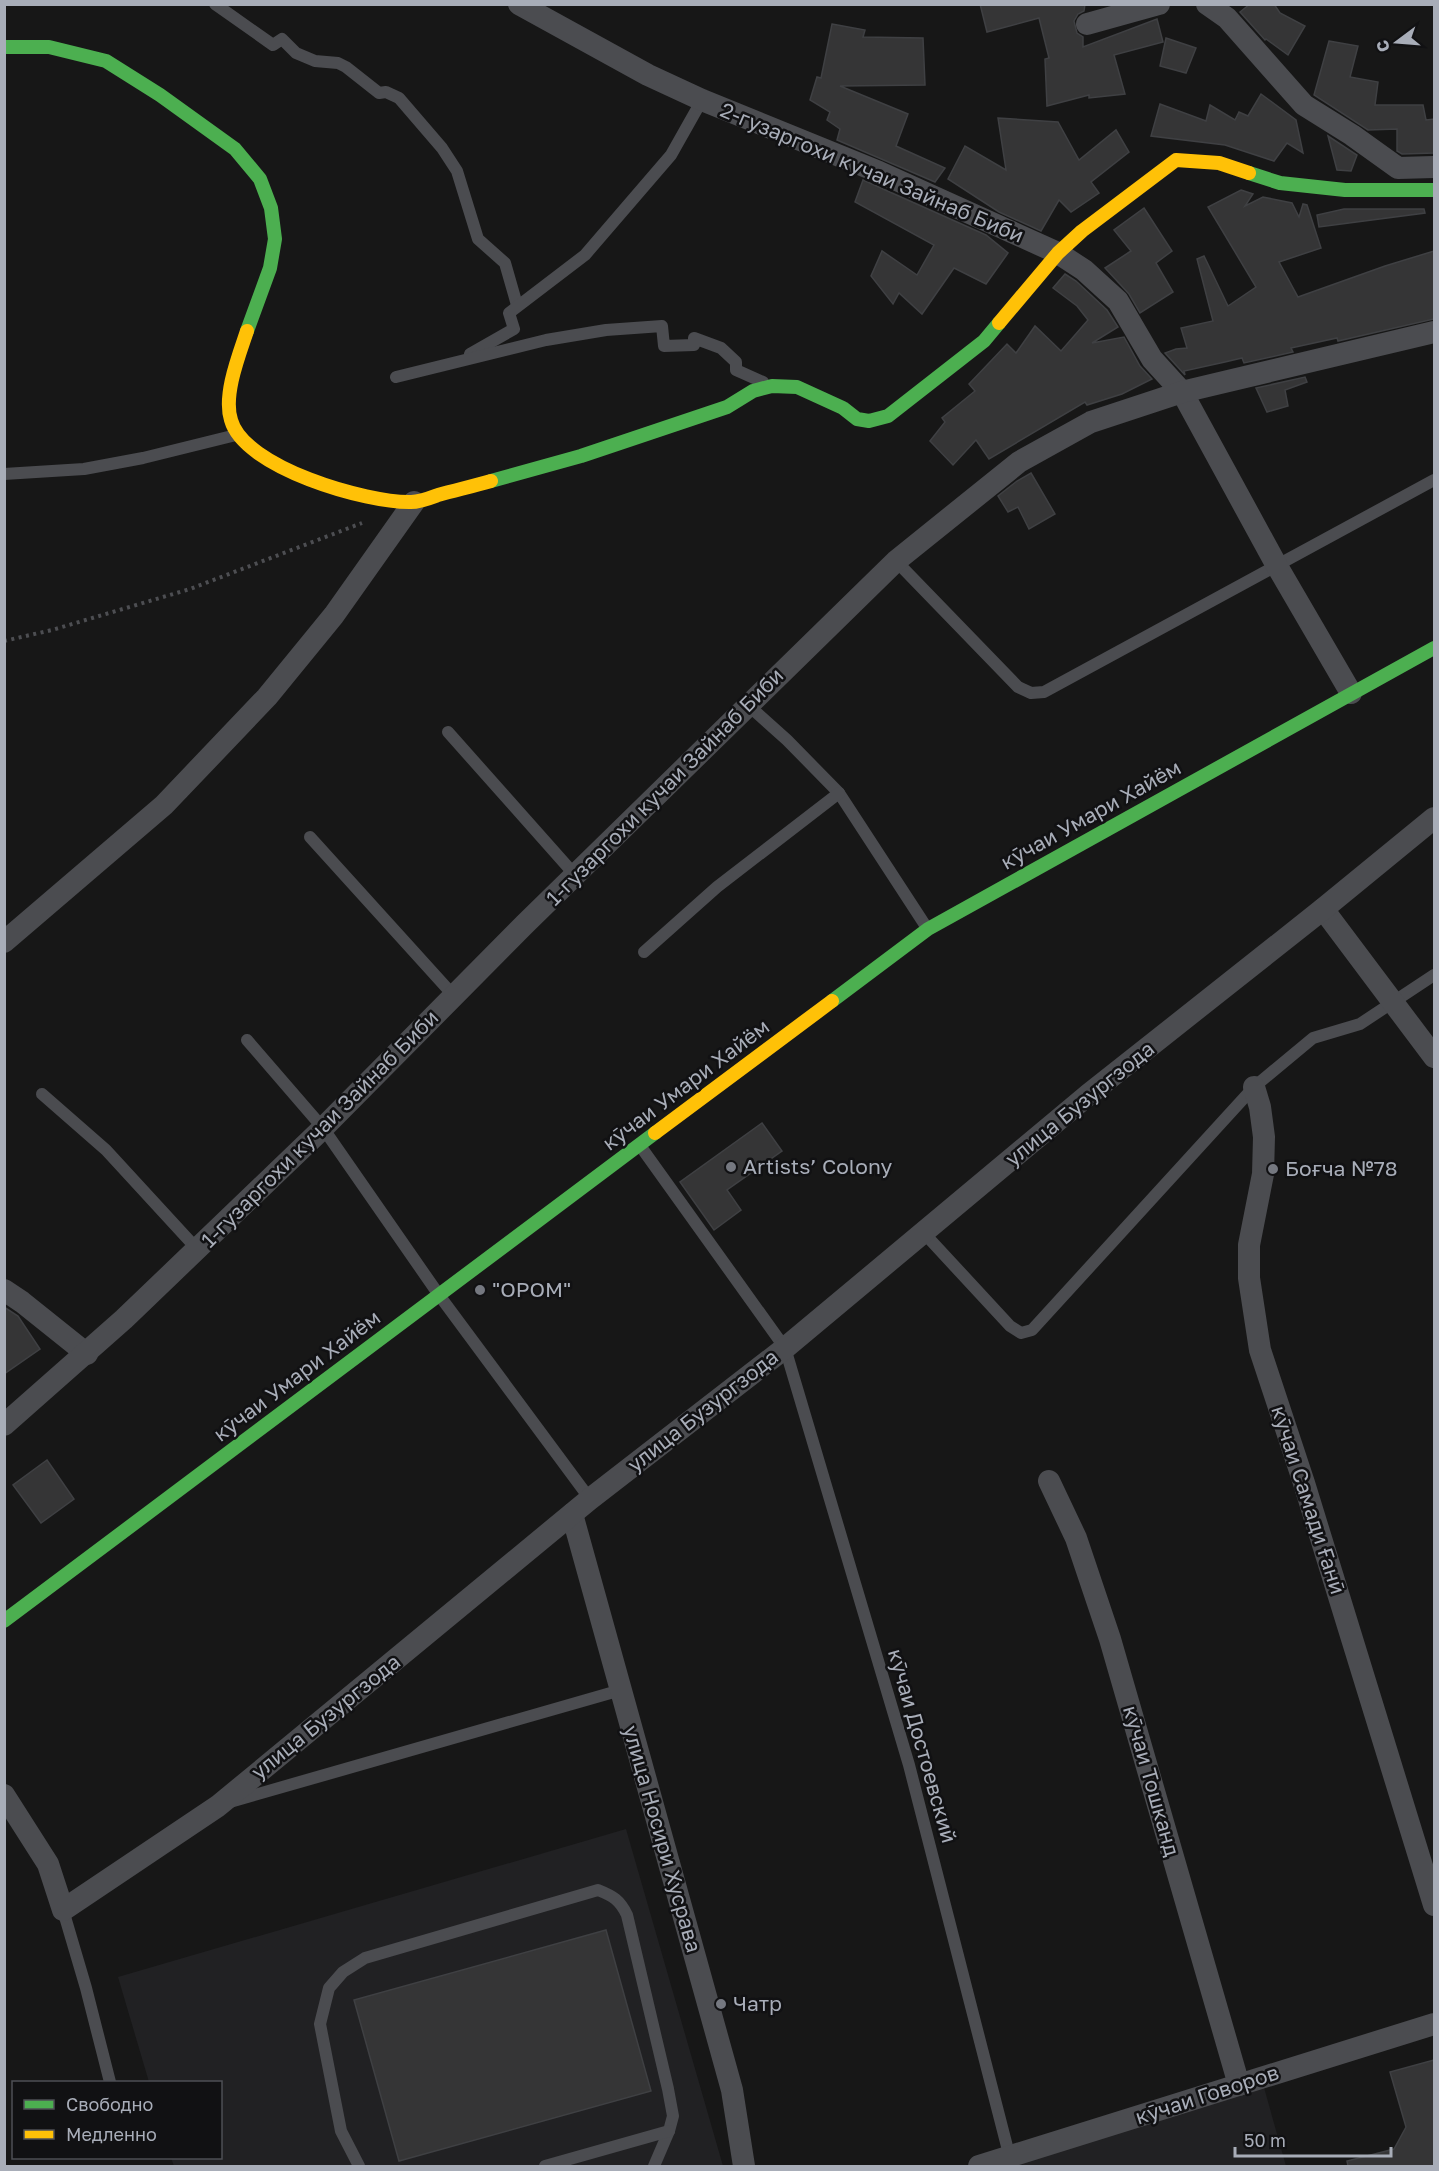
<svg xmlns="http://www.w3.org/2000/svg" width="1439" height="2171" viewBox="0 0 1439 2171" font-family="'Golos Text',sans-serif">
<style>
.built{fill:#212123}
.building{fill:#353536;stroke:#3f4043;stroke-width:1.5}
.lines{fill:none;stroke-linecap:round;stroke-linejoin:round}
.path{stroke:#4d4e52;stroke-width:4;stroke-dasharray:3 4.5;stroke-linecap:butt}
.lane{stroke:#4b4c50;stroke-width:12}
.street{stroke:#4b4c50;stroke-width:22}
.fast{stroke:#4caf50;stroke-width:14}
.slow{stroke:#ffc107;stroke-width:14}
.poi-dot{fill:#757880;stroke:#111113;stroke-width:2}
.labels{text-anchor:middle;stroke-width:5;stroke-linejoin:round;paint-order:stroke}
.street-label{font-size:21px;fill:#a8adb8;stroke:#111113}
.poi-label{font-size:21px;fill:#a8adb8;stroke:#111113;text-anchor:start}
</style>
<rect width="100%" height="100%" fill="#171717"/>
<g class="built">
<polygon points="626,1829 723,2166 174,2166 171,2158 220,2158 220,2082 149,2082 118,1977"/>
<polygon points="1263,2084 1286,2166 990,2166"/>
</g>
<g class="building">
<polygon points="980,4 1085,4 1084,11 1078,14 1074,21 1077,33 1083,37 1083,47 1157,19 1163,42 1114,55 1125,94 1089,98 1089,95 1047,106 1045,59 1049,58 1039,18 987,32"/>
<polygon points="1250,4 1274,4 1280,13 1305,26 1288,55 1266,39 1265,40 1240,12"/>
<polygon points="832,24 865,30 863,37 923,38 925,85 840,86 908,114 896,146 945,168 935,182 837,140 840,129 827,120 830,112 810,100 817,77 821,78"/>
<polygon points="1166,38 1196,48 1186,73 1160,66"/>
<polygon points="1329,41 1358,46 1350,77 1378,82 1375,105 1423,105 1426,120 1434,119 1434,153 1402,154 1397,151 1397,129 1368,130 1314,95"/>
<polygon points="1261,94 1296,120 1303,153 1287,143 1274,161 1225,145 1151,136 1160,104 1206,121 1210,105 1235,120 1239,112 1248,116"/>
<polygon points="998,118 1058,122 1079,160 1116,130 1129,152 1091,182 1099,193 1071,212 1059,200 1041,231 999,212 948,179 965,146 1006,170"/>
<polygon points="1328,136 1357,155 1351,171 1337,170"/>
<polygon points="863,180 986,235 1008,253 986,284 954,268 922,314 899,293 893,304 871,276 882,251 917,275 934,245 855,202"/>
<polygon points="1241,190 1253,194 1245,206 1263,197 1292,203 1299,217 1303,204 1307,205 1321,248 1279,262 1298,297 1385,266 1434,251 1434,319 1338,341 1337,338 1291,348 1293,352 1244,363 1242,358 1225,362 1184,371 1185,375 1165,353 1176,349 1187,348 1181,328 1213,321 1197,259 1204,256 1228,306 1256,287 1208,207"/>
<polygon points="1144,208 1172,251 1156,263 1173,292 1140,313 1129,294 1105,268 1131,251 1114,230"/>
<polygon points="1344,209 1424,209 1425,213 1319,227 1317,215"/>
<polygon points="1065,274 1076,281 1107,310 1118,327 1092,343 1124,337 1140,366 1152,379 1122,394 1087,405 1085,402 989,459 976,440 953,465 930,441 945,422 942,418 975,391 969,384 1007,344 1016,353 1035,326 1061,351 1088,320 1077,306 1053,288"/>
<polygon points="1305,377 1307,382 1285,390 1288,406 1267,412 1256,388"/>
<polygon points="1031,473 1055,514 1029,529 1018,507 1008,512 998,496 1017,481"/>
<polygon points="762,1123 782,1151 727,1190 741,1210 714,1230 680,1182"/>
<polygon points="4,1307 18,1316 40,1349 4,1374"/>
<polygon points="47,1460 74,1499 41,1523 13,1485"/>
<polygon points="606,1930 651,2091 399,2161 354,2000"/>
<polygon points="1434,2060 1434,2166 1348,2166 1347,2161 1394,2149 1406,2127 1390,2072"/>
</g>
<g class="lines">
<polyline class="path" points="4,641 52,630 190,589 362,523"/>
<g class="lane">
<polyline points="215,4 273,45 282,39 296,53 315,61 338,63 346,67 379,93 386,92 399,98 442,148 457,171 478,239 505,263 517,305"/>
<polyline points="470,354 514,329 509,313 585,255 671,155 702,100"/>
<polyline points="396,377 546,340 606,330 662,326 664,346 694,345 694,338 721,348 736,362 736,370 763,382"/>
<polyline points="4,474 84,469 143,458 236,435"/>
<polyline points="896,561 1018,687 1031,693 1044,692 1434,480"/>
<polyline points="748,705 787,740 839,793 927,928"/>
<polyline points="448,732 575,875"/>
<polyline points="310,837 454,996"/>
<polyline points="644,952 717,887 839,793"/>
<polyline points="247,1040 323,1128 439,1295 590,1499"/>
<polyline points="42,1094 106,1150 197,1249"/>
<polyline points="641,1147 785,1348 909,1765 1010,2158"/>
<polyline points="923,1232 1010,1326 1021,1333 1032,1330 1254,1087 1313,1038 1360,1024 1434,975"/>
<polyline points="230,1802 621,1690"/>
<polyline points="63,1910 86,1988 110,2082"/>
<path d="M359 2166 341 2131 320 2024 329 1988 343 1972 365 1958 598 1890C613 1896 620 1900 627 1915L668 2089 673 2116 669 2131 654 2166"/>
<polyline points="545,2166 669,2131"/>
</g>
<g class="street">
<polyline points="519,4 648,75 702,100 879,172 1058,253 1084,270 1118,301 1152,359 1182,392 1277,566 1351,693"/>
<polyline points="1207,4 1227,18 1304,105 1352,135 1398,168 1434,167"/>
<polyline points="1087,24 1159,4"/>
<polyline points="1323,909 1434,1057"/>
<polyline points="4,942 164,805 267,697 334,615 414,502"/>
<polyline points="1254,1087 1260,1107 1264,1137 1263,1174 1249,1245 1249,1278 1260,1350 1304,1483 1434,1905"/>
<polyline points="4,1290 22,1302 87,1354"/>
<polyline points="4,1425 124,1319 323,1128 525,924 896,561 1019,462 1091,422 1182,392 1434,332"/>
<polyline points="1049,1481 1076,1538 1110,1639 1239,2085"/>
<polyline points="572,1514 732,2090 744,2166"/>
<polyline points="4,1795 48,1864 63,1910 218,1806 590,1499 785,1348 1088,1095 1323,909 1434,818"/>
<polyline points="979,2166 1434,2024"/>
</g>
<g class="fast">
<polyline points="4,47 49,47 106,61 160,95 235,149 260,179 271,208 275,239 270,268 247,331"/>
<polyline points="1249,173 1280,183 1345,190 1434,190"/>
<polyline points="491,481 581,456 727,407 753,391 772,386 797,387 843,408 857,419 869,421 888,416 984,341 999,323"/>
<polyline points="832,1001 928,929 1434,648"/>
<polyline points="4,1621 655,1133"/>
</g>
<g class="slow">
<polyline points="999,323 1058,253 1082,231 1176,160 1219,163 1249,173"/>
<path d="M247 331C239 355 223 395 231 420 244 468 367 503 411 502 420 502 430 498 438 495 456 490 474 486 491 481"/>
<polyline points="655,1133 832,1001"/>
</g>
</g>
<g class="poi-dot">
<circle cx="731" cy="1167" r="6"/>
<circle cx="1273" cy="1169" r="6"/>
<circle cx="480" cy="1290" r="6"/>
<circle cx="721" cy="2004" r="6"/>
</g>
<g class="labels">
<g class="street-label">
<text transform="translate(872 173) rotate(23)" y="7">2-гузаргохи кучаи Зайнаб Биби</text>
<text transform="translate(665 787) rotate(-45)" y="7">1-гузаргохи кучаи Зайнаб Биби</text>
<text transform="translate(1091 815) rotate(-29)" y="7">кӯчаи Умари Хайём</text>
<text transform="translate(686 1085) rotate(-37)" y="7">кӯчаи Умари Хайём</text>
<text transform="translate(1080 1104) rotate(-39)" y="7">улица Бузургзода</text>
<text transform="translate(320 1129) rotate(-45)" y="7">1-гузаргохи кучаи Зайнаб Биби</text>
<text transform="translate(297 1376) rotate(-37)" y="7">кӯчаи Умари Хайём</text>
<text transform="translate(703 1411) rotate(-38)" y="7">улица Бузургзода</text>
<text transform="translate(1308 1500) rotate(72)" y="7">кӯчаи Самади Ғанӣ</text>
<text transform="translate(326 1717) rotate(-39)" y="7">улица Бузургзода</text>
<text transform="translate(922 1746) rotate(74)" y="7">кӯчаи Достоевский</text>
<text transform="translate(1151 1781) rotate(74)" y="7">кӯчаи Тошканд</text>
<text transform="translate(662 1839) rotate(74)" y="7">улица Носири Хусрава</text>
<text transform="translate(1207 2095) rotate(-18)" y="7">кӯчаи Говоров</text>
</g>
<g class="poi-label">
<text x="743" y="1174">Artists’ Colony</text>
<text x="1285" y="1176">Боғча №78</text>
<text x="492" y="1297">"OPOM"</text>
<text x="733" y="2011">Чатр</text>
</g>
</g>
<rect width="1439" height="2171" fill="none" stroke="#a8adb8" stroke-width="12"/>
<rect x="12" y="2081" width="210" height="78" fill="#111113" stroke="#4d4f55" stroke-width="1.5"/>
<rect x="24" y="2100" width="30" height="9" fill="#4caf50" stroke="#4d4f55" stroke-width="1.5"/>
<text x="66" y="2111" font-size="18" fill="#a8adb8">Свободно</text>
<rect x="24" y="2130" width="30" height="9" fill="#ffc107" stroke="#4d4f55" stroke-width="1.5"/>
<text x="66" y="2141" font-size="18" fill="#a8adb8">Медленно</text>
<g transform="translate(1397 42) rotate(254)" stroke="#111113" stroke-width="4.5" paint-order="stroke">
<path d="M0-4.5L10 22L0 15L-10 22Z" fill="#a8adb8"/>
<text y="-9" font-size="16" font-weight="bold" text-anchor="middle" fill="#a8adb8">С</text>
</g>
<path d="M1235 2147v9h156v-9" fill="none" stroke="#a8adb8" stroke-width="3"/>
<text x="1244" y="2147" font-size="18" fill="#a8adb8" stroke="#111113" stroke-width="4.5" paint-order="stroke">50 m</text>
</svg>
